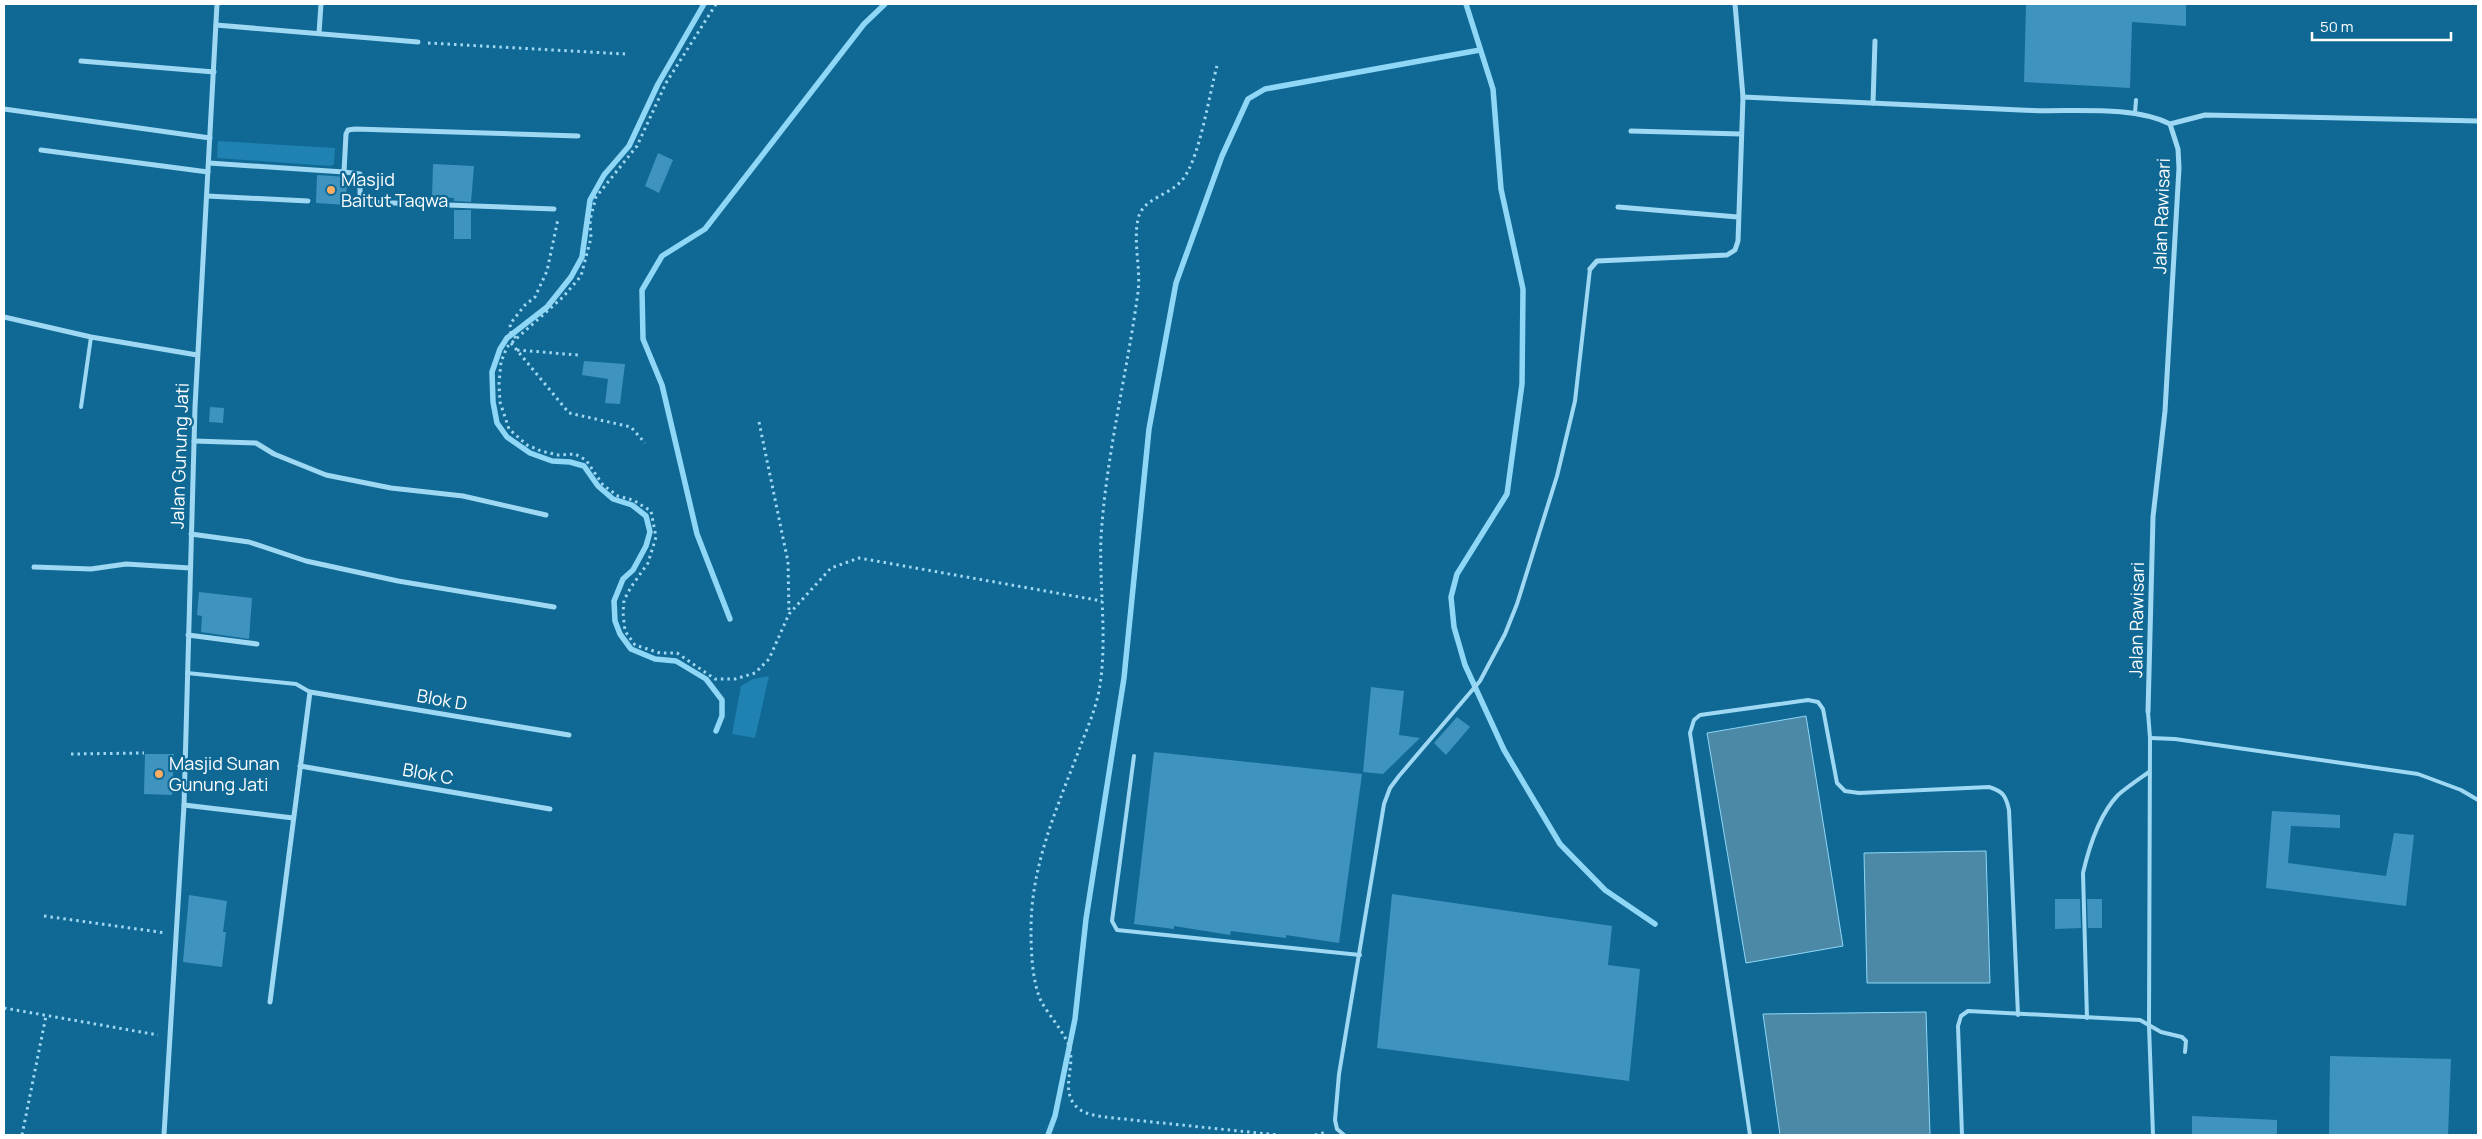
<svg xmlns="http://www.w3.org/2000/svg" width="2482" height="1139" viewBox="0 0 2482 1139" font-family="Manrope,sans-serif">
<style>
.green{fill:#1f82b2}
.water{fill:#4b89a7;stroke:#8fd7f7}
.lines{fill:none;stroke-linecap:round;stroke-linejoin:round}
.stream{stroke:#8fd7f7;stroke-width:5.5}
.building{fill:#3e94be}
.path{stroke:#9ed8f3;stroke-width:3;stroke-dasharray:2.5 4;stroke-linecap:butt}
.lane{stroke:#9ed8f3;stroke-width:4}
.street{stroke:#9ed8f3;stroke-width:5}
.poi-dot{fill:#ffad60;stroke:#106894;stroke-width:2}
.labels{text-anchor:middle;stroke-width:4.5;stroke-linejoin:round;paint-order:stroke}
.poi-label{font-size:18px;fill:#fff;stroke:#106894;text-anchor:start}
.street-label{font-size:18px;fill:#fff;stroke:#106894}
</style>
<rect width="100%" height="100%" fill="#106894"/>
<g class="green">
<polygon points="218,141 335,148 334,164 331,166 217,158"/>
<polygon points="769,676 755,738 732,734 741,686 753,679"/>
</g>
<g class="water">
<polygon points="1806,716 1843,946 1746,963 1707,733"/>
<polygon points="1986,851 1990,983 1867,983 1864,853"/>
<polygon points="1926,1012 1930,1135 1780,1135 1763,1014"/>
</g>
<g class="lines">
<g class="stream">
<polyline points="704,4 658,84 629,146 604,175 590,200 582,257 571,277 547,307 507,338 500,349 492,372 493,402 497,423 507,437 530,453 552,461 570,462 584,466 598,486 613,499 632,505 646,516 650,532 646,546 633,570 623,579 614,601 615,621 620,634 631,649 655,659 676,661 706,679 722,700 722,716 716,731"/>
<polyline points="1466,4 1493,89 1501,189 1523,289 1522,384 1507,494 1457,574 1451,597 1454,627 1465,665 1504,750 1560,844 1605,890 1655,924"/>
<polyline points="730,619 697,534 662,385 643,339 642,290 662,256 705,229 864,24 885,4"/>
<polyline points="1048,1135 1055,1116 1075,1019 1086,919 1124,678 1149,429 1176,283 1222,156 1248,99 1265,89 1480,50"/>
</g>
</g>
<g class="building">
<polygon points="2026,4 2186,4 2186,26 2132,22 2130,88 2024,82"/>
<polygon points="658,153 673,160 659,193 645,186"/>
<polygon points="433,164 474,166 471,202 454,201 454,198 432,197"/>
<polygon points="317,175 347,177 346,205 316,203"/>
<rect x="454" y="210" width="17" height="29"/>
<polygon points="584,361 625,364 620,404 605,403 608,379 582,375"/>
<polygon points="210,407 224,408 223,423 209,422"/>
<polygon points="199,592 252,598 249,639 201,632 202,616 197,615"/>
<polygon points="1371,687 1404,691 1399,735 1420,738 1383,774 1363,772"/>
<polygon points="1457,717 1470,727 1446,755 1434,743"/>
<polygon points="1154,752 1362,774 1339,943 1286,935 1286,938 1231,931 1230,935 1174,926 1174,929 1134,924"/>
<polygon points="145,754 174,754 172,795 144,794"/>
<polygon points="2272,811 2340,815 2340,828 2291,826 2288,863 2386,876 2394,833 2414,835 2406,906 2266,888"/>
<polygon points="1392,894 1612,926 1608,965 1640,969 1629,1081 1377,1048"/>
<polygon points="189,895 227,901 223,932 226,932 222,967 183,962"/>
<polygon points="2055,899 2080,899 2081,928 2055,929"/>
<polygon points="2087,899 2102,899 2102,928 2088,928"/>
<polygon points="2330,1056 2451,1059 2448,1135 2329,1135"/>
<polygon points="2192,1116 2277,1120 2277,1135 2192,1135"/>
</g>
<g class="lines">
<g class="path">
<polyline points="716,4 666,83 637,146 596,197 590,220 591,238 581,276 563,297 507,347 501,362 499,384 500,402 509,429 527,445 541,451 558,455 575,454 586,460 603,485 618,496 633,500 651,511 656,537 648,563 631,587 624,600 623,613 625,631 635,645 660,653 677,653 715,679 735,679 755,673 769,659 789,614 831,568 859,558 1102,601"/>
<polyline points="428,43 625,54"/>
<path d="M1217 66C1209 95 1200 157 1183 179 1170 196 1143 197 1138 219 1133 243 1141 268 1138 292 1127 374 1106 455 1101 538 1099 588 1108 641 1099 691 1095 711 1086 731 1079 750 1057 808 1031 865 1031 929 1031 951 1032 981 1041 1001 1049 1016 1067 1035 1070 1050 1074 1068 1062 1088 1074 1104 1082 1114 1093 1115 1104 1117L1278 1135"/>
<polyline points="516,338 511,333 510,324 525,305 535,297 547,271 558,219"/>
<polyline points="511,343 569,413 631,427 645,443"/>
<polyline points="517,350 578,355"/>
<polyline points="759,422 788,562 789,614"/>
<polyline points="71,754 144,753"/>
<polyline points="44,916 166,933"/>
<polyline points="4,1008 158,1035"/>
<polyline points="22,1135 46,1016"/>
<polyline points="1315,1135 1327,1132"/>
</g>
<g class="lane">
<polyline points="2135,113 2136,100"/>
<polyline points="81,407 91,337"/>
<polyline points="187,673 296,684 310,692"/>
<polyline points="2148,712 2150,738 2149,1026 2153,1135"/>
<polyline points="2150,738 2175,739 2418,774 2461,790 2478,800"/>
<polyline points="1134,756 1112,921 1117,930 1360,955"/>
<path d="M2087 1018 2083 873C2089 847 2099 815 2118 795 2127 787 2139 779 2149 772"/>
<polyline points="1344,1135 1337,1129 1335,1120 1339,1074 1384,804 1390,788 1399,776 1480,681 1505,634 1517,604 1557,476 1575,401 1590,269"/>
<path d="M1750 1135 1690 733 1694 720 1700 715 1808 700 1818 702 1823 709 1837 783 1845 791 1859 793 1989 787C2003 791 2006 796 2009 810L2018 1015"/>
<polyline points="1962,1135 1958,1026 1961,1016 1968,1011 2140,1020 2161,1032 2182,1037 2186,1041 2185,1052"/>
</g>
<g class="street">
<path d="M1735 4 1743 97C1835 101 1928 106 2020 110 2065 113 2130 104 2170 124L2178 149 2179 168 2165 411 2153 517 2148 712"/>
<polyline points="216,25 418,42"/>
<polyline points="319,33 321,4"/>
<polyline points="81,61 214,72"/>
<polyline points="1873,103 1875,41"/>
<polyline points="4,109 210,138"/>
<polyline points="2170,124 2205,115 2478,121"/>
<polyline points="1631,131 1741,134"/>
<polyline points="41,150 208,172"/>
<polyline points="209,163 344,172 346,134 348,130 355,129 578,136"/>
<polyline points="344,172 360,174 360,197 366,202 554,209"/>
<polyline points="207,196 308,201"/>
<polyline points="1618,207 1738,217"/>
<polyline points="1590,269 1597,261 1727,255 1735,250 1738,241 1743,97"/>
<polyline points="4,317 91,337 197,355"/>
<polyline points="194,441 256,443 274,454 326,475 391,488 463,496 546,515"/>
<polyline points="191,534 249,542 306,561 398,581 554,607"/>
<polyline points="34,567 91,569 126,564 190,568"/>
<polyline points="188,635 257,644"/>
<polyline points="300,766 550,809"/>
<polyline points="184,805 293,818"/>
<polyline points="270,1002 310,692 569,735"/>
<polyline points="164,1135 184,805 195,407 217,4"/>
</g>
</g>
<g class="poi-dot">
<circle cx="331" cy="190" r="5"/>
<circle cx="159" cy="774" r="5"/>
</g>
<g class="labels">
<g class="poi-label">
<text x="341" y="186">Masjid<tspan x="341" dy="21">Baitut Taqwa</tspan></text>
<text x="169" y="770">Masjid Sunan<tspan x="169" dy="21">Gunung Jati</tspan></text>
</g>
<g class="street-label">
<text transform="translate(2162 216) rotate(-88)" y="6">Jalan Rawisari</text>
<text transform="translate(180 456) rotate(-88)" y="6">Jalan Gunung Jati</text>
<text transform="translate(2137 620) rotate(-89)" y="6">Jalan Rawisari</text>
<text transform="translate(442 700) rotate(10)" y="6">Blok D</text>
<text transform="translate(428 774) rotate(10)" y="6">Blok C</text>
</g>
</g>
<rect width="2482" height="1139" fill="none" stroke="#ffffff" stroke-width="10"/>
<path d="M2312 32v8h139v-8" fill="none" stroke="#ffffff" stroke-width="2.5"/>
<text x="2320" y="32" font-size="15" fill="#ffffff" stroke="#106894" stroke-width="4" paint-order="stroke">50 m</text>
</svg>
